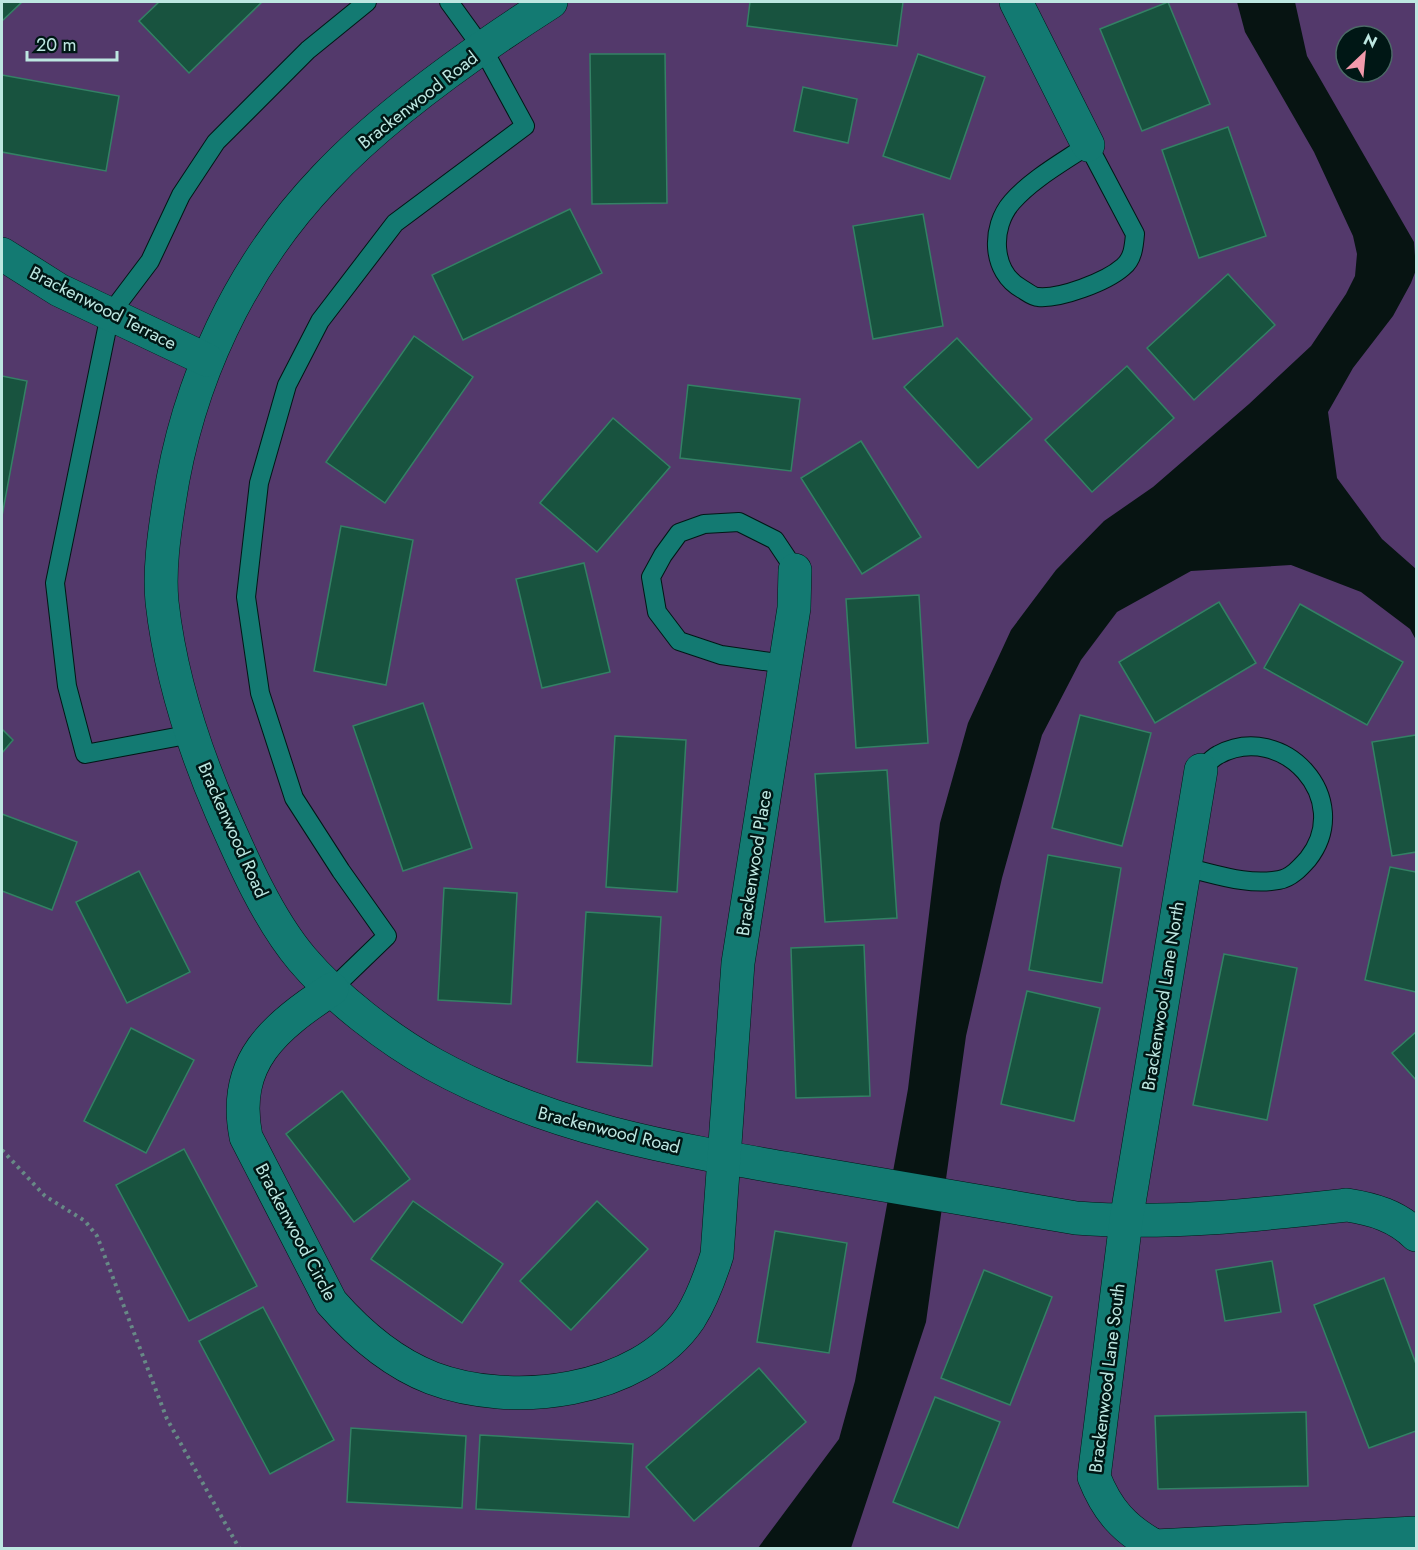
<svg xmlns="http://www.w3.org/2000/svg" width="1418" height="1550" viewBox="0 0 1418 1550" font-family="Jost,sans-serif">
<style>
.green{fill:#53396b;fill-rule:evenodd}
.water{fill:#071412}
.building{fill:#18533f;stroke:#348165;stroke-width:1.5}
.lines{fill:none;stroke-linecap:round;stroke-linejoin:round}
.lane-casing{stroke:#001715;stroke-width:20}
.street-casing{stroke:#001715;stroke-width:34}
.path{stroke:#678a86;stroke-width:4;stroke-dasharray:3 4.5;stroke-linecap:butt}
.lane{stroke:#137a72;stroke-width:18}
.street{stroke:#137a72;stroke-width:33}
.labels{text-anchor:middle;stroke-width:5;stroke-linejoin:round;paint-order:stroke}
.street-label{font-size:18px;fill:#bde7e1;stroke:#001715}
</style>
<rect width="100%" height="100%" fill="#13302d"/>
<path class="green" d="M2 2H1416V1548H2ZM1346 36H1382V72H1346Z"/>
<polygon class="water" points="1237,2 1295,2 1307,56 1414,242 1416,270 1411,283 1393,316 1353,368 1328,412 1337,478 1382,539 1416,569 1416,640 1410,629 1361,592 1291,565 1191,571 1117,612 1081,660 1042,735 1002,878 966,1036 926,1322 851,1548 758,1548 839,1439 855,1381 908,1089 940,823 968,723 1011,630 1056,570 1104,521 1153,487 1249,404 1311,346 1346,294 1355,276 1357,254 1353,236 1314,152 1245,32"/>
<g class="building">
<polygon points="2,2 22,2 2,21"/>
<polygon points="159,2 262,2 189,73 139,21"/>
<polygon points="750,2 903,2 897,46 747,26"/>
<polygon points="1168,2 1210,104 1142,131 1100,29"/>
<polygon points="590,54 665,54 667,203 592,204"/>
<polygon points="918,54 985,77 950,179 883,156"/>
<polygon points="2,75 119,96 106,171 2,152"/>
<polygon points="803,87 857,99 848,143 794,131"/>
<polygon points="1228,127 1266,236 1199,258 1162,150"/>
<polygon points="570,209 602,273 463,340 432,275"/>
<polygon points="923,214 943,326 873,339 853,226"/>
<polygon points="1228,274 1275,325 1194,400 1147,348"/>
<polygon points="414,336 473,377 385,503 326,462"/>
<polygon points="957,338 1032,419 978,468 904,387"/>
<polygon points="1127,366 1174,418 1092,492 1045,440"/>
<polygon points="2,376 27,381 2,516"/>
<polygon points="688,385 800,399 791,471 680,458"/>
<polygon points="613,418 670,467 597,552 540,503"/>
<polygon points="861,441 921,537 862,574 801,478"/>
<polygon points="341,526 413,540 386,685 314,671"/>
<polygon points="584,563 610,672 542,688 516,579"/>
<polygon points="919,595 928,743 856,748 846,599"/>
<polygon points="1219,602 1256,663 1155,723 1119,662"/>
<polygon points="1300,604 1403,662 1367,725 1264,668"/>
<polygon points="423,703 472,848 403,871 353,726"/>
<polygon points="1080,715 1151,733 1122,846 1052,828"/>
<polygon points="2,729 13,740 2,753"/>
<polygon points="1416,735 1416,852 1392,856 1372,742"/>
<polygon points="615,736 686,740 677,892 606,887"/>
<polygon points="887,770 897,918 825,922 815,774"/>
<polygon points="2,814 77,842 52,910 2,891"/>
<polygon points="1048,855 1121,868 1102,983 1029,970"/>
<polygon points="1390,867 1416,872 1416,992 1365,980"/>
<polygon points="139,871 190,972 127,1003 76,902"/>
<polygon points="444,888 517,893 511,1004 438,1000"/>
<polygon points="586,912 661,917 652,1066 577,1062"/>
<polygon points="864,945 870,1096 796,1098 791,948"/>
<polygon points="1224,954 1297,968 1267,1120 1193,1105"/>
<polygon points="1027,991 1100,1008 1074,1121 1001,1104"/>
<polygon points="131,1028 194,1060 146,1153 84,1121"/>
<polygon points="1416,1032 1416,1080 1392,1053"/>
<polygon points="342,1091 410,1179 354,1222 286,1134"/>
<polygon points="184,1149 257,1286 189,1321 116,1185"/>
<polygon points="413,1201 503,1264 462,1323 371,1259"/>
<polygon points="597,1201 648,1249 571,1330 520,1281"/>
<polygon points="775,1231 847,1243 829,1353 757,1342"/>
<polygon points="1272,1261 1281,1312 1225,1321 1216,1270"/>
<polygon points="984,1270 1052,1297 1010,1405 941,1378"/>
<polygon points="1384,1278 1416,1364 1416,1431 1369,1448 1314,1305"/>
<polygon points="263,1307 334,1440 270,1474 199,1341"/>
<polygon points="759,1368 806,1422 694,1521 646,1467"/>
<polygon points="935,1397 1000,1422 958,1528 893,1502"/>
<polygon points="1306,1412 1308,1486 1158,1489 1155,1416"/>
<polygon points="351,1428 466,1436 462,1508 347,1502"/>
<polygon points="480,1435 633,1444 629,1517 476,1509"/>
</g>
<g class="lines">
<defs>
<g id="lane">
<path d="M1088 145 1135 234C1134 246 1133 259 1123 267 1106 282 1060 299 1038 297 1033 297 1027 292 1022 289 991 272 990 227 1012 202 1032 179 1063 162 1088 145Z"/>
<polyline points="785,664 721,655 679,641 657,612 651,577 663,555 679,533 704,524 739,522 775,540 795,570"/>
<polyline points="192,734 85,754 67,686 55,583 110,314 150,261 181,195 216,142 308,50 367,2"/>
<path d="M1184 867C1216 874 1247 886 1279 880 1291 878 1300 868 1308 859 1355 799 1283 720 1218 755 1212 758 1206 765 1201 770"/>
<polyline points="332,989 387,936 341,871 294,798 260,693 246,597 259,483 287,385 320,321 395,223 525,126 483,49 449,2"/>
</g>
<g id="street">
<path d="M551 2C476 50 386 113 325 178 240 267 187 382 169 503 164 535 159 570 162 602 170 673 193 746 221 811 242 859 268 919 302 959 335 998 388 1039 433 1064 551 1129 672 1149 802 1171 894 1186 985 1202 1076 1218 1168 1225 1256 1215 1347 1205 1373 1209 1397 1216 1416 1235"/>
<polyline points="1016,2 1088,145"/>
<polyline points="2,254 59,290 207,360"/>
<path d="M1201 770 1126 1221 1094 1477C1107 1510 1124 1529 1155 1546L1416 1533"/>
<path d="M332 989C275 1027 231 1061 246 1137L331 1302C359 1334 391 1362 432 1378 511 1408 639 1394 690 1318 702 1299 710 1277 717 1255L738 963 794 608 795 570"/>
</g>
</defs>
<use href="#lane" class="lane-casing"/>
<use href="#street" class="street-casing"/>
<polyline class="path" points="2,1150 45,1196 85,1221 97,1236 167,1419 239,1548"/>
<use href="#lane" class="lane"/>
<use href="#street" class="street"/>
</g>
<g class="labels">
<g class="street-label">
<text transform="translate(418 100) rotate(-38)" y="6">Brackenwood Road</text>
<text transform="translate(103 308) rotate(27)" y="6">Brackenwood Terrace</text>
<text transform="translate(233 830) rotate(66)" y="6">Brackenwood Road</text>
<text transform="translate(754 863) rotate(-81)" y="6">Brackenwood Place</text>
<text transform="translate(1163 996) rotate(-81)" y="6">Brackenwood Lane North</text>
<text transform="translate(609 1130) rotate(14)" y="6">Brackenwood Road</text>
<text transform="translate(296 1232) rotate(62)" y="6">Brackenwood Circle</text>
<text transform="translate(1107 1378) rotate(-83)" y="6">Brackenwood Lane South</text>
</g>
</g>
<rect width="1418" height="1550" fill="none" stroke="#bde7e1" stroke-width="6"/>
<g transform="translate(1364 54) rotate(26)"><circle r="28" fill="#001715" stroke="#4c6a67" stroke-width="1.5"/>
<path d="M0-4.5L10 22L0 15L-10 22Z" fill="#f39aac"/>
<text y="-9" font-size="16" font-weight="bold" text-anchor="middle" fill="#bde7e1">N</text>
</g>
<path d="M27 51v9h90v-9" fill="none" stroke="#bde7e1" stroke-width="3"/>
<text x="36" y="51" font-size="18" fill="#bde7e1" stroke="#001715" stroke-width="4.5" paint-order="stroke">20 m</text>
</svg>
